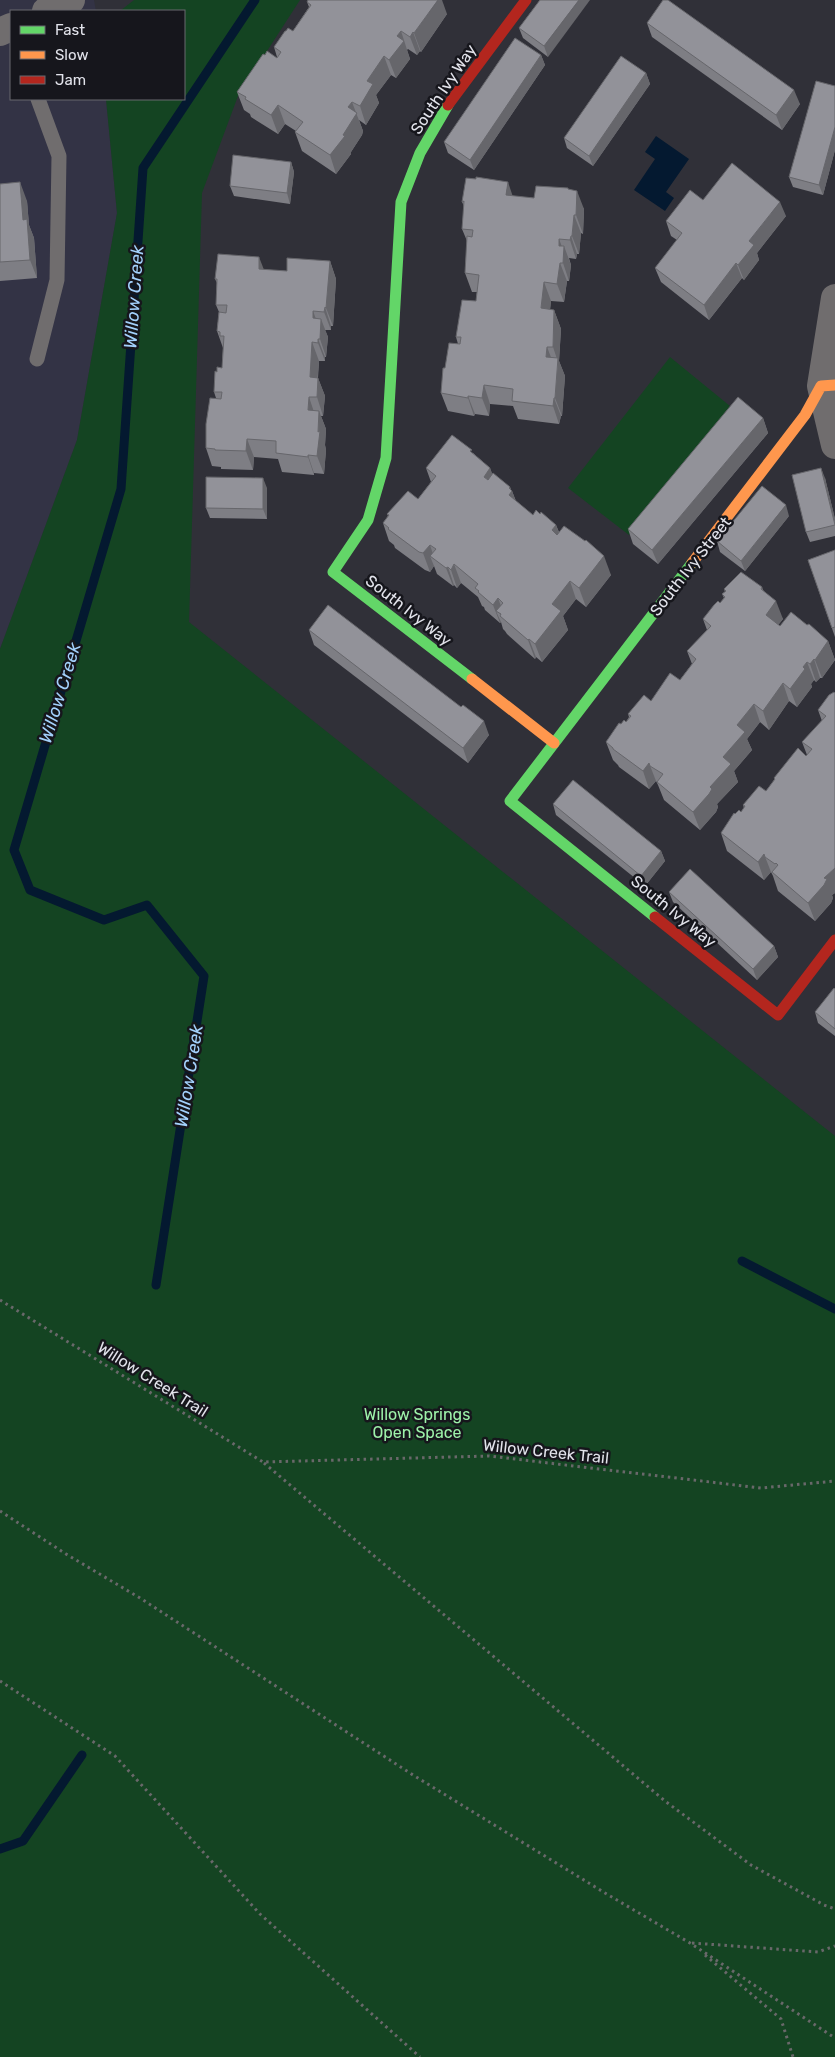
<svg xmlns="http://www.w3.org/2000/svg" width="835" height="2057" viewBox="0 0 835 2057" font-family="Rubik,sans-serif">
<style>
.built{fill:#333345}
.green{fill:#144422}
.water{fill:#041930}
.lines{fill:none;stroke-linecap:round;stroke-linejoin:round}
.stream{stroke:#041930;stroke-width:9}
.path{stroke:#69686a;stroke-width:3;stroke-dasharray:2.5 4;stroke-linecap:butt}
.lane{stroke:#706d6e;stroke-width:15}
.street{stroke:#706d6e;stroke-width:28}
.fast{stroke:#63d668;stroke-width:11}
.slow{stroke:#ff974d;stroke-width:11}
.jam{stroke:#b3261e;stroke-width:11}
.wall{fill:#7e7e84}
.shaded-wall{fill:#66666b}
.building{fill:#929299;stroke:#66666b}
.labels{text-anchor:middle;stroke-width:5;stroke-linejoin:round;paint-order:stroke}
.street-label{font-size:16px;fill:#e2e3eb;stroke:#16161c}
.park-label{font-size:16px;fill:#9df2a9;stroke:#16161c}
.water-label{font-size:18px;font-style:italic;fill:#a3d1fc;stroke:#16161c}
</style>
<rect width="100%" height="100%" fill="#303038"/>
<polygon class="built" points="0,0 94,0 96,11 11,11 11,99 106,99 117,213 77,440 0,649"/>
<g class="green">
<polygon points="134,0 300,0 238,96 202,193 189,622 835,1136 835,2057 0,2057 0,649 77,440 117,213 106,99 184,99 184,11 120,11"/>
<polygon points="670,357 730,406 629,535 568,488"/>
</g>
<polygon class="water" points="656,136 689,159 666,192 674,198 665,211 634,190 655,159 645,152"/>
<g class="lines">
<g class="stream">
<polyline points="742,1261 835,1309"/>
<polyline points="156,1285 204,976 147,905 104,920 30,890 14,850 121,489 143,168 255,0"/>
<polyline points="0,1849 23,1841 82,1755"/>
</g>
<g class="path">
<polyline points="0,1300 263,1462 489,1456 761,1488 835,1481"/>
<polyline points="264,1463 665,1801 751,1865 824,1905 835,1909"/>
<polyline points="0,1511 66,1554 140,1598 413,1775 605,1893 690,1943 835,2038"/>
<polyline points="0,1681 115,1756 260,1914 420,2057"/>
<polyline points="692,1943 818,1952 835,1946"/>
<polyline points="705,1955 781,2019 793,2057"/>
</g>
<polyline class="lane" points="37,359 57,280 59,156 38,99"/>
<g class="street">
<polyline points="46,11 71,0"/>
<polyline points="0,32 11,27"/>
<polyline points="835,298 821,386 835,445"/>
</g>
<g class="fast">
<polyline points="448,105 420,153 401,202 386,458 368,520 333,572 472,679"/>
<polyline points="655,917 510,801 692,563"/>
</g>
<g class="slow">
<polyline points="692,563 805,415 821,386 835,385"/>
<polyline points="472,679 554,743"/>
</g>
<g class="jam">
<polyline points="448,105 526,0"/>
<polyline points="655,917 778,1015 835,940"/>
</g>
</g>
<g class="wall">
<polygon points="540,0 548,57 523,38 519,28"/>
<polygon points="307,2 447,14 421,52 420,51 417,55 408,49 407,50 410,59 396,78 391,75 376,95 379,103 366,125 359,120 363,131 362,135 351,152 351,154 336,174 302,151 295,132 296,131 285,124 278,134 251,117 250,114 244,110 237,92 265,55 277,58 277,57 274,47 286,31 293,31 309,7"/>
<polygon points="647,23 800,104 782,130 652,37"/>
<polygon points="541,55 545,65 474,170 448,153 444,142"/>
<polygon points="646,73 650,84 593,166 567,148 564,138"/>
<polygon points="835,86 835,150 823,195 793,187 789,177"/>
<polygon points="291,162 294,172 290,204 234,196 230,186"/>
<polygon points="0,184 27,201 29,225 34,238 37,278 0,281"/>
<polygon points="569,190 584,209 583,234 581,233 579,254 577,254 576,259 569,258 571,265 569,281 567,281 564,302 551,301 550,310 554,310 561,329 559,361 565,376 562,416 561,416 559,424 518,419 513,406 490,404 489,416 475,414 474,416 448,411 441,393 445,368 458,344 456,337 476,301 477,292 472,292 465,273 467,241 462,229 464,206 462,202 513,196 534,198"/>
<polygon points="703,200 786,216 757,253 759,260 744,280 742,278 709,320 661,282 655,268 677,240 671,236 666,221"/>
<polygon points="330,261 336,279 333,326 331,326 331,330 325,330 328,337 326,357 325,357 325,361 319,361 318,378 325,396 323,416 321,416 326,429 325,445 326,450 324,474 314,473 314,475 282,472 278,459 254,457 253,470 221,469 221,467 212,466 206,448 216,398 214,392 217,372 222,368 223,348 217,331 219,312 216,305 217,283 215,279 264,270 287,271"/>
<polygon points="763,418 768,433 658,564 633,544 628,529"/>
<polygon points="473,453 490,468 492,474 510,487 511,490 512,491 516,501 533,515 540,514 556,525 559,532 611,575 586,607 576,599 563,616 568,630 542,662 536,657 535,659 507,634 505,631 503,629 501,622 500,623 485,610 484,607 482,606 478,597 461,583 457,588 454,585 453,586 437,574 434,566 430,572 425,570 395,548 394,545 389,541 383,523 388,516 387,514 418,499 431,482 426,468"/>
<polygon points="825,478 835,519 835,536 810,542 806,532"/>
<polygon points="267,488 267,519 210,518 206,508"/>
<polygon points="789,516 745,571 720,552 717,541"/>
<polygon points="835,550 835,637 808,560"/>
<polygon points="762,587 763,590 783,619 778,625 780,626 828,641 835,660 822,678 820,678 816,682 814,680 811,684 812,687 797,707 789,701 769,730 760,722 747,739 752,750 734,771 738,782 717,804 718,807 716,812 700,830 664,800 658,785 656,781 649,789 619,767 618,765 613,760 606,742 621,724 626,722 629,717 628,714 651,701 680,680 692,664 687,651 707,630 703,619 720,603 724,598 722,594 725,592 724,589"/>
<polygon points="309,630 461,707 489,735 468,763 314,645"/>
<polygon points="835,693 835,893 832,895 833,898 831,903 815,921 778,891 773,876 771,872 764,880 727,851 721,833 735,814 741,812 744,808 743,805 766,791 774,780 774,778 807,755 802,742 822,721 818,710"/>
<polygon points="553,804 661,851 665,861 645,886 556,815"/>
<polygon points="669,892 774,946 778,957 757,980 673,902"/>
<polygon points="835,989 835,1036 818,1023 815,1012"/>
</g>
<g class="shaded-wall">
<polygon points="438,0 442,0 447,14 421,52 414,33"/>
<polygon points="579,0 590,0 548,57 544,46"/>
<polygon points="401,31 410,59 396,78 389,60 397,36"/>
<polygon points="413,32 420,51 417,55 410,37"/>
<polygon points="541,55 545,65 474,170 470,160"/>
<polygon points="384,56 391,75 376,95 379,103 366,125 360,106 367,81"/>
<polygon points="646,73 650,84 593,166 589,156"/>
<polygon points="794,90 800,104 782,130 776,115"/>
<polygon points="352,102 363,131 362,135 351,152 351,154 336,174 330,155 343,135 348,107"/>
<polygon points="278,105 285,124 278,134 271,115"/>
<polygon points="835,127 835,150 823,195 819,185"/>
<polygon points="291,162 294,172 290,204 287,193"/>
<polygon points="20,182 27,201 29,225 34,238 37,278 30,260 23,220"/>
<polygon points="508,182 514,200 506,195"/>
<polygon points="577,191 584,209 583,234 576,215"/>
<polygon points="780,202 786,216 757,253 759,260 744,280 738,265 749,241"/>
<polygon points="574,215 581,233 579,254 572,236"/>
<polygon points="571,236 577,254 576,259 570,240"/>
<polygon points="559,239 564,252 564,246 571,265 569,281 563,263 559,246"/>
<polygon points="259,257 266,275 259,269"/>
<polygon points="330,261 336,279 333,326 326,308"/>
<polygon points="560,263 567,281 564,302 557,284"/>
<polygon points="736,263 742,278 709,320 704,305"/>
<polygon points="544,282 551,301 548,327 541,308"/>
<polygon points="325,307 331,326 331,330 324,312"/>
<polygon points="554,310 561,329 559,361 565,376 562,416 555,398 558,362 553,347"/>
<polygon points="313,311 320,330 321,319 328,337 326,357 313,318"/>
<polygon points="318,339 325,357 325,361 318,343"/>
<polygon points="312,342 319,361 316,396 310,377"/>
<polygon points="547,347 554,365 546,357"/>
<polygon points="318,378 325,396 323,416 317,397"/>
<polygon points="484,385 490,404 489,416 482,398"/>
<polygon points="468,396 475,414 474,416 468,398"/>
<polygon points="309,397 315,415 308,410"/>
<polygon points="554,398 561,416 559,424 553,406"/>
<polygon points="319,411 326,429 325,445 326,450 324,474 317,456"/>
<polygon points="763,418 768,433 658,564 652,550"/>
<polygon points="247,439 254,457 253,470 246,451"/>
<polygon points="308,455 314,473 314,475 308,457"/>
<polygon points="490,468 497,486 484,477"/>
<polygon points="821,468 825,478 835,519 835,524"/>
<polygon points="263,478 267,488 267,519 263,509"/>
<polygon points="510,487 512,492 512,491 519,510 509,495 509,488"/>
<polygon points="786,505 789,516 745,571 741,561"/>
<polygon points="556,525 563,543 552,530"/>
<polygon points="430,545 435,560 430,556 434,566 430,572 423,553"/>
<polygon points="604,556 611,575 586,607 579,588"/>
<polygon points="454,564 461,583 457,588 451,570"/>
<polygon points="448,567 454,585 453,586 446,568"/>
<polygon points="570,581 576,599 563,616 568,630 542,662 535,644 552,604"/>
<polygon points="498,598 505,617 496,611 501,622 500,623 493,605"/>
<polygon points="776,601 783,619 772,633 766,615"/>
<polygon points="529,639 536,657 535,659 528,640"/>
<polygon points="828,641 835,660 822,678 815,660"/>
<polygon points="814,659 820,678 816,682 810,664"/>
<polygon points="807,662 814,680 811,684 812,687 797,707 790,689 803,667"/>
<polygon points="783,683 789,701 769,730 763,711"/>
<polygon points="754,704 760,722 747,739 752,750 734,771 738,782 717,804 718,807 716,812 700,830 693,812 710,787 737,725"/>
<polygon points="484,721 489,735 468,763 463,748"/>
<polygon points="649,763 656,781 649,789 643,771"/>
<polygon points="661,851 665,861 645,886 641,876"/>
<polygon points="764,854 771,872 764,880 758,862"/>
<polygon points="835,868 835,893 832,895 833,898 831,903 815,921 808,903 824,878"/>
<polygon points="774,946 778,957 757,980 753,969"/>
</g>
<g class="building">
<polygon points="308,0 438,0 414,33 413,32 410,37 401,31 397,36 404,41 389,60 384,56 367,81 373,84 360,106 352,102 348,107 357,113 355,116 343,135 345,136 330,155 295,132 303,122 278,105 271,115 245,99 246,97 237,92 263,54 265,55 267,51 277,58 281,52 274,47 285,31 286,31 288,28 293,31 311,5 307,2"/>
<polygon points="540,0 579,0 544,46 519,28"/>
<polygon points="663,0 668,0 794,90 776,115 647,23"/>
<polygon points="515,38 541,55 470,160 444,142"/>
<polygon points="621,56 646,73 589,156 564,138"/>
<polygon points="816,81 835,86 835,127 819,185 789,177"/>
<polygon points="233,155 291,162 287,193 230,186"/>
<polygon points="732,163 780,202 749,241 754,245 738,265 736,263 704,305 655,268 682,233 666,221 690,190 703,200"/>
<polygon points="476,177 508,182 506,195 534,198 536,186 568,188 568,189 577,191 576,215 574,215 572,236 571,236 570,240 559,239 559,246 564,246 563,263 560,263 557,284 544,282 541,308 554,310 553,347 547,347 546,357 558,358 555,398 554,398 553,406 512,401 513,389 484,385 482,398 468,396 468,398 441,393 443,368 445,368 449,343 460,344 461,337 456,337 462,300 476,301 479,275 465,273 467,236 472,237 473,230 462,229 464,201 462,202 466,178 476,179"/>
<polygon points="20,182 23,220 27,219 30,260 0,262 0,184"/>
<polygon points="218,254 259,257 259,269 287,271 287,258 330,261 326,308 325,307 324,312 313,311 313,318 321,319 320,339 318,339 318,343 312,342 310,377 318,378 317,397 309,397 308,410 319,411 318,432 320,431 317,456 308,455 308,457 276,453 276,441 247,439 246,451 215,450 215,449 206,448 206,424 210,398 221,399 222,392 214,392 215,371 217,372 217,367 222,368 224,336 220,336 220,332 217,331 219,312 226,313 227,305 216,305 217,279 215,279"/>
<polygon points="738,397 763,418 652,550 628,529"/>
<polygon points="452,435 472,450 470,451 490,468 484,477 488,480 493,473 510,487 509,488 512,491 509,495 533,515 536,510 540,514 541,512 556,525 552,530 557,535 564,526 585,541 586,540 604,556 579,588 570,581 552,604 561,611 535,644 529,639 528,640 500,616 501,614 496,611 503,603 498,598 493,605 478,592 479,591 475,588 478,584 454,564 451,570 448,567 446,568 430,556 436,549 430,545 423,553 419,552 388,529 389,528 383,523 389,515 387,514 408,491 418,499 436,476 426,468"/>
<polygon points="821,468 835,525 806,532 792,475"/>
<polygon points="206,477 263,478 263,509 206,508"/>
<polygon points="762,486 786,505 741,561 717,541"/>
<polygon points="835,550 835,627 832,628 808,560"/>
<polygon points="741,572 762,587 761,589 776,601 766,615 780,626 791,612 807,625 809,624 828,641 815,660 814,659 810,664 807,662 803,667 805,669 790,689 783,683 763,711 754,704 737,725 745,732 723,757 731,764 710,787 712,789 709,794 693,812 657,782 663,774 650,766 649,763 643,771 613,749 613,748 606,742 619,723 621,724 624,720 626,722 631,716 628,714 644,695 651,701 670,673 680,680 696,659 687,651 711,626 703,619 714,605 718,601 720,603 725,597 722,594 726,591 724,589"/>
<polygon points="328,605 461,707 463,705 484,721 463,748 309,630"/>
<polygon points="834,692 835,693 835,868 824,878 827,879 824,885 808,903 772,872 778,865 776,863 775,864 765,857 764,854 758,862 721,833 734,813 735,814 739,810 741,812 745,806 743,805 759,786 766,791 775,779 774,778 798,748 806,756 812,749 802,742 826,716 818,710 829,695"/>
<polygon points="573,780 661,851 641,876 553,804"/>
<polygon points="690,869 774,946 753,969 669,892"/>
<polygon points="834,988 835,989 835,1029 815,1012"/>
</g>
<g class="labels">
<g class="street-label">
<text transform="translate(443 89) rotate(-56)" y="6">South Ivy Way</text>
<text transform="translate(690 566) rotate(-52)" y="6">South Ivy Street</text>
<text transform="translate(409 610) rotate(38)" y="6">South Ivy Way</text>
<text transform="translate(674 911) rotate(39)" y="6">South Ivy Way</text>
<text transform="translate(153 1379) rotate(32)" y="6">Willow Creek Trail</text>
<text transform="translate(546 1451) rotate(6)" y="6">Willow Creek Trail</text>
</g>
<g class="park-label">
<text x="417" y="1420">Willow Springs<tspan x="417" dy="18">Open Space</tspan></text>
</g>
<g class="water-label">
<text transform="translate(134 297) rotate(-86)" y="6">Willow Creek</text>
<text transform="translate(60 693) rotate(-73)" y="6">Willow Creek</text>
<text transform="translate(189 1076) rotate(-81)" y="6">Willow Creek</text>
</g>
</g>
<rect x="10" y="10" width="175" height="90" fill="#16161c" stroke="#68686f"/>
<rect x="20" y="26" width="25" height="8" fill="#63d668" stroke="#68686f"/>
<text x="55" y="35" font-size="15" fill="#e2e3eb">Fast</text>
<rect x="20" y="51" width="25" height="8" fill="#ff974d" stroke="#68686f"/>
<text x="55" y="60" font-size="15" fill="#e2e3eb">Slow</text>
<rect x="20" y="76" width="25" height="8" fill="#b3261e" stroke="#68686f"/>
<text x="55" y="85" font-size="15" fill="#e2e3eb">Jam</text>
</svg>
